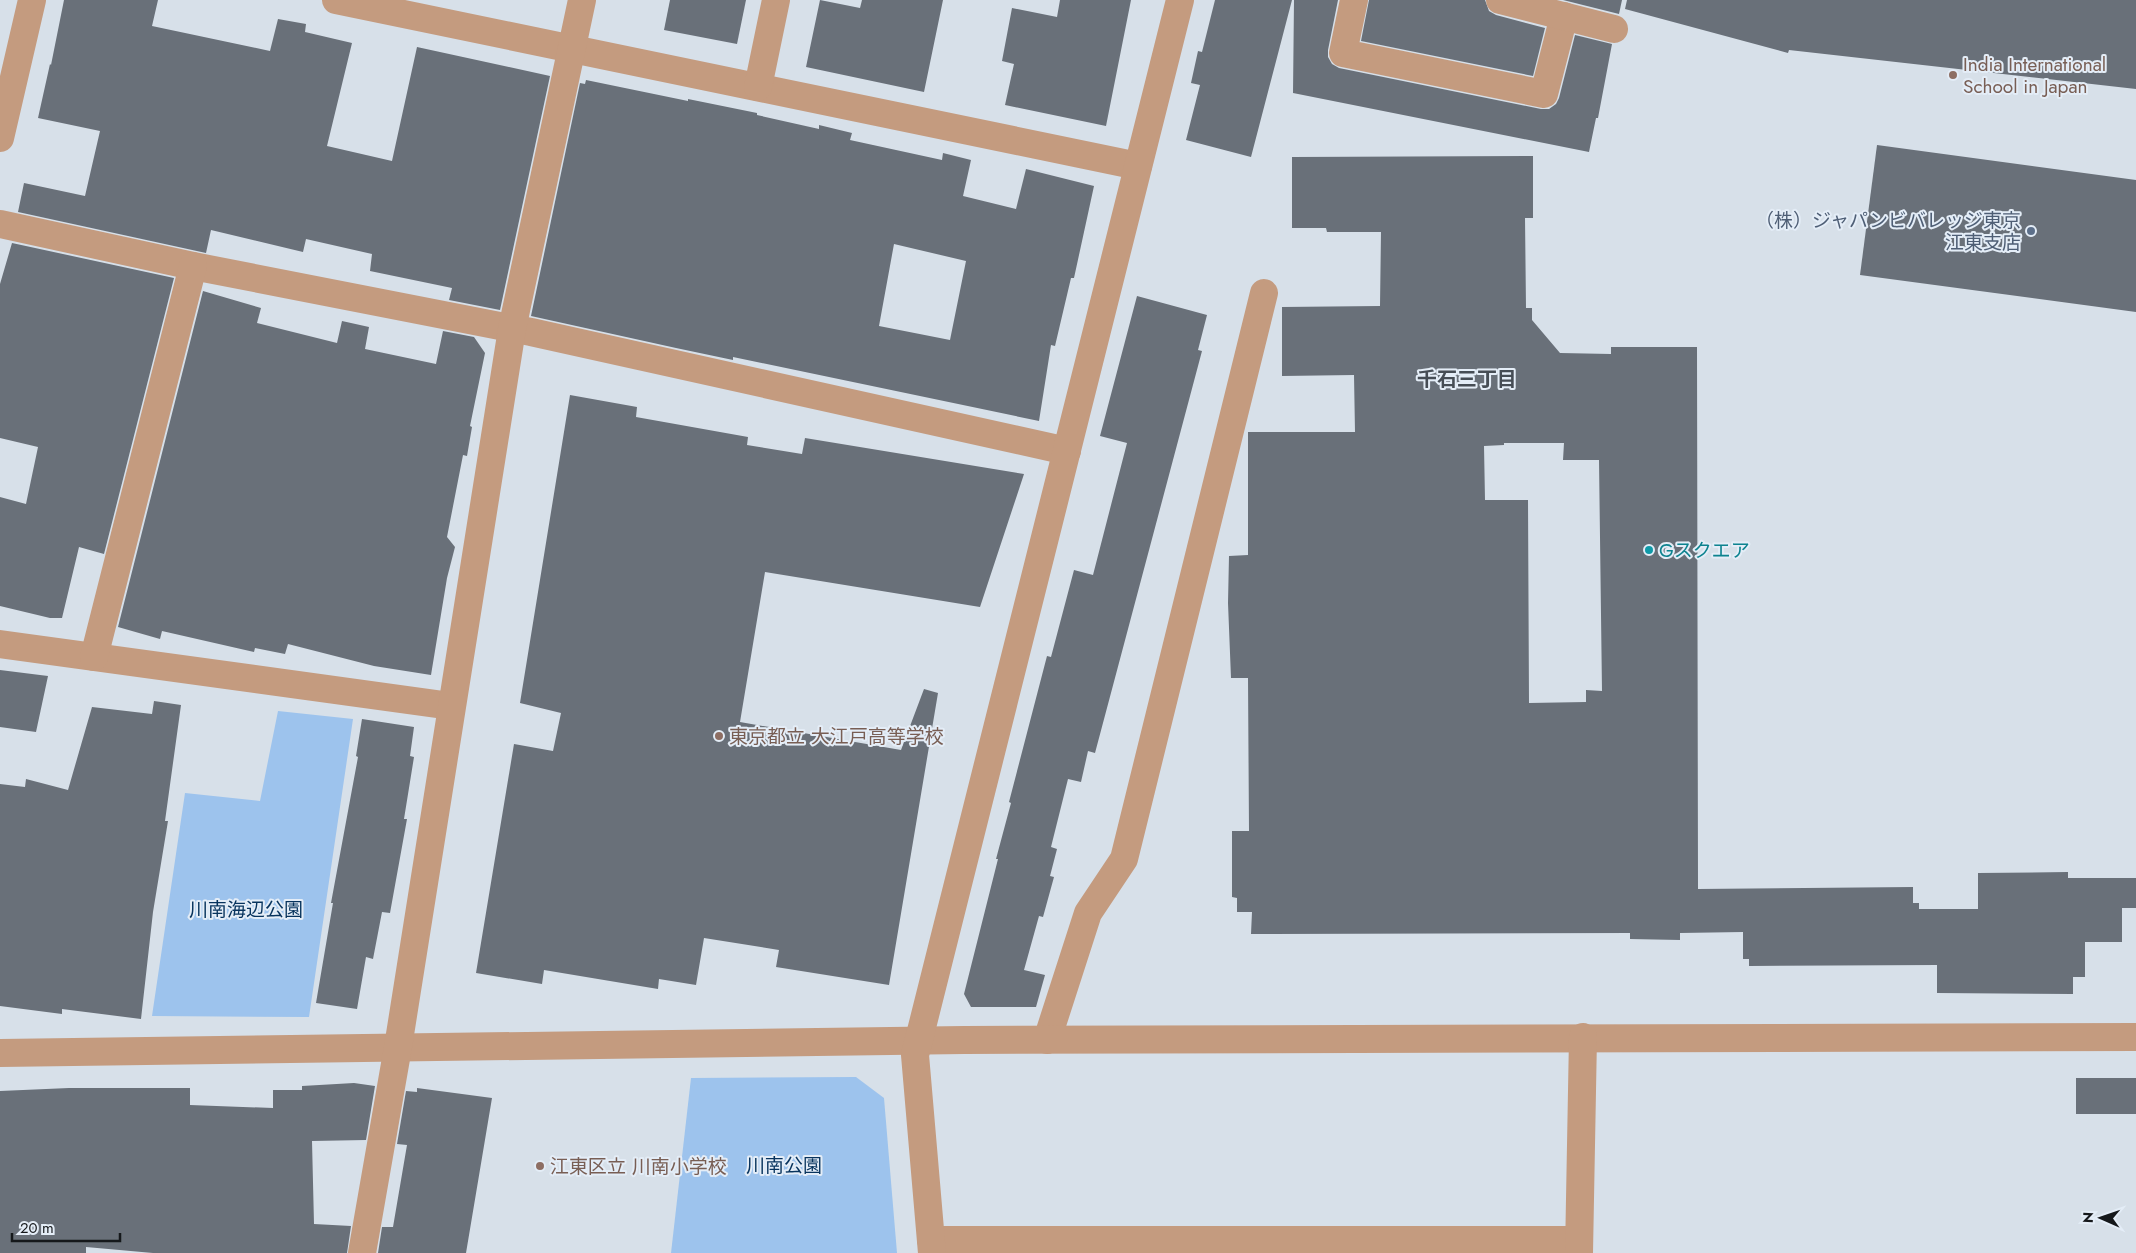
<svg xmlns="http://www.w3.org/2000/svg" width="2136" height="1253" viewBox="0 0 2136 1253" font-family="Jost,'Noto Sans JP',sans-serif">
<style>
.green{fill:#9dc3ed}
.building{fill:#697079;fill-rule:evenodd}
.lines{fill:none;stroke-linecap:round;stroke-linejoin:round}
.minor{stroke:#c49b7f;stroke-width:28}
.education-dot{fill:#8d6e63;stroke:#e4edf7;stroke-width:2}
.service-dot{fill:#5c6f8a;stroke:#e4edf7;stroke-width:2}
.culture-dot{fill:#0f9aa8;stroke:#e4edf7;stroke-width:2}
.labels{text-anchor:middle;stroke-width:4;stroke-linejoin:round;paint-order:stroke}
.education-label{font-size:19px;fill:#785e54;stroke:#e4edf7;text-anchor:start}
.service-label{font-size:19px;fill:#4e5e75;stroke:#e4edf7;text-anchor:end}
.culture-label{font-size:19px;fill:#0d838f;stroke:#e4edf7;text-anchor:start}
.park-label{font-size:19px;fill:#07335d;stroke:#e4edf7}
.neighbourhood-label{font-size:20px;font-weight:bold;fill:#464d55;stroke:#e4edf7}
</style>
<rect width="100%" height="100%" fill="#d7e0e9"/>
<g class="green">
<polygon points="278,711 353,719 309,1017 152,1016 185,793 260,801"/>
<polygon points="856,1077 884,1098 897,1253 671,1253 691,1078"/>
</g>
<g class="building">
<polygon points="64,0 158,0 152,26 270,51 278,19 306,24 305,32 352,43 327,146 392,161 417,47 550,76 500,310 449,300 452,288 370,271 372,254 306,239 303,252 211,230 206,253 18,212 24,183 85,196 100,131 38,118 50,64 51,65"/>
<polygon points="670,0 746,0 737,44 664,30"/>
<polygon points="820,0 860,8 862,0 943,0 924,92 806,67"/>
<polygon points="1060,0 1131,0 1106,126 1005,105 1014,64 1002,61 1012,8 1057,17"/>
<polygon points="1215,0 1292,0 1251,157 1186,140 1200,85 1191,83 1198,51 1202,52"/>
<polygon points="1294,0 1338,0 1328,50 1328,57 1332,64 1339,68 1541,109 1549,109 1556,104 1559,98 1575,35 1612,44 1598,118 1596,118 1589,152 1293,93"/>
<polygon points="1369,0 1485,0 1489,11 1496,15 1545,28 1533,76 1361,41"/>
<polygon points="1563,0 1622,0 1619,14"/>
<polygon points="1627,0 2136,0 2136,89 1789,50 1788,53 1625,9"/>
<path d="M586 80 688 101V99L757 113V115L819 129V125L852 133 850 140 942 160 943 153 971 160 963 196 1016 209 1026 169 1094 186 1074 278H1071L1055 346 1051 345 1039 421 733 357V360L676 348 531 316 580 83 585 84ZM894 244 966 261 950 340 879 326Z"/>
<polygon points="1877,145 2136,180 2136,312 1860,275"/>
<path d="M1533 156V218H1525L1526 308H1532V320L1560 353 1611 354V347H1697L1698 889 1913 887V903H1919V909H1978V873L2068 872V878H2136V908H2122V942H2085V977H2073V994L1937 993V965L1749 966V959H1743V932L1680 933V940L1630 939V933L1251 934 1252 912H1237V898L1232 897V831H1249L1248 678H1231L1228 603 1229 556 1248 555V432H1355L1354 375 1282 376V307L1380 306 1381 232H1327L1326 228H1292V157ZM1504 443H1564L1563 460H1599L1602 691 1586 690V702L1529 703 1528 500H1485L1484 446 1504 445Z"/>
<polygon points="12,243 174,278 104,554 79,547 62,618 50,618 0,606 0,497 26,504 38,447 0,438 0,284"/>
<polygon points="203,291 261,308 257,323 337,343 342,321 369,327 365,349 436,364 443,331 474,337 485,353 470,426 472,427 467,456 463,455 447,537 455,547 447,578 431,675 374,666 288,644 285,654 255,648 254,652 162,631 160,639 118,627"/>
<polygon points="1137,296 1207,315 1198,350 1202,351 1095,753 1088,751 1081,782 1068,779 1051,847 1057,849 1050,876 1054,877 1043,917 1039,916 1024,970 1045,975 1036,1007 971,1007 964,994 998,859 996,859 1011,803 1009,802 1047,656 1051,657 1074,570 1093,575 1127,443 1100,436"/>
<polygon points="570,395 637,407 636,417 748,437 747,445 802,454 805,438 1024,474 980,607 765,572 740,722 901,750 924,689 938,693 889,985 776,967 779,950 704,938 696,985 659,979 658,989 544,970 542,984 476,973 514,744 553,751 561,713 520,703"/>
<polygon points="0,670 48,676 36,732 0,727"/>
<polygon points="154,701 181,705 165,821 168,821 153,912 141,1019 62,1009 62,1014 0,1006 0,784 25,787 26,779 68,790 92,707 152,714"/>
<polygon points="362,719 414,727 410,756 414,757 404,819 407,819 390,913 382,912 373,959 366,957 357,1009 316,1003 333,903 331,903 358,757 356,756"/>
<rect x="2076" y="1078" width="60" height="36"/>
<polygon points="354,1083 375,1086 366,1140 312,1141 314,1224 351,1226 347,1253 153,1253 86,1247 86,1253 0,1253 0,1091 69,1088 190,1088 190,1105 273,1108 273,1090 302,1090 302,1086"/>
<polygon points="417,1088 492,1098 466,1253 378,1253 382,1227 393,1227 407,1145 397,1144 406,1091 417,1092"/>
</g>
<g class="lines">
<g class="minor">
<polyline points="336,0 1138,166"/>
<polyline points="1354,0 1343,53 1544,94 1564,16"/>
<polyline points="1500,0 1614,29"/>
<polyline points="758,87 776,0"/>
<polyline points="0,138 32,0"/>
<polyline points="0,224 193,266 531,332 1067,451"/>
<polyline points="0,644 451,706"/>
<polyline points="94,657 193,266"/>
<polyline points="1047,1040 1088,913 1124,859 1264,293"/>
<polyline points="0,1053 964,1040 2136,1037"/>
<polyline points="931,1240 1579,1240"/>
<polyline points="362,1253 398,1047 512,329 582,0"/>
<polyline points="932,1253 915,1055 1180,0"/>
<polyline points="1579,1253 1583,1037"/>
</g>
</g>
<g class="education-dot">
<circle cx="1953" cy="75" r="5"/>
<circle cx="719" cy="736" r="5"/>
<circle cx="540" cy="1166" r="5"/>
</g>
<circle class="service-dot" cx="2031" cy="231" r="5"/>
<circle class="culture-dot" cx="1649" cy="550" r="5"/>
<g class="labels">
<g class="education-label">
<text x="1963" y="71">India International<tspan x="1963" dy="22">School in Japan</tspan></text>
<text x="729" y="743">東京都立 大江戸高等学校</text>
<text x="550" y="1173">江東区立 川南小学校</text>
</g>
<g class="service-label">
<text x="2021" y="227">（株）ジャパンビバレッジ東京<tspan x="2021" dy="22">江東支店</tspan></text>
</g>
<g class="culture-label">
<text x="1659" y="557">Gスクエア</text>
</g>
<g class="park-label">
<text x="246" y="916">川南海辺公園</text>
<text x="784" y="1172">川南公園</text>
</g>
<g class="neighbourhood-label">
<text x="1467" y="386">千石三丁目</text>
</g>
</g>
<g transform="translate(2101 1218) rotate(272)" stroke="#e4edf7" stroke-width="4" paint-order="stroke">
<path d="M0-4L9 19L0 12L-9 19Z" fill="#15181b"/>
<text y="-8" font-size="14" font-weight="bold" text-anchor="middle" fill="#15181b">N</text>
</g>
<path d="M12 1233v8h108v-8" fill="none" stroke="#15181b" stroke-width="2.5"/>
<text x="20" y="1233" font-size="15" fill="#15181b" stroke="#e4edf7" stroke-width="4" paint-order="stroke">20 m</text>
</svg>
